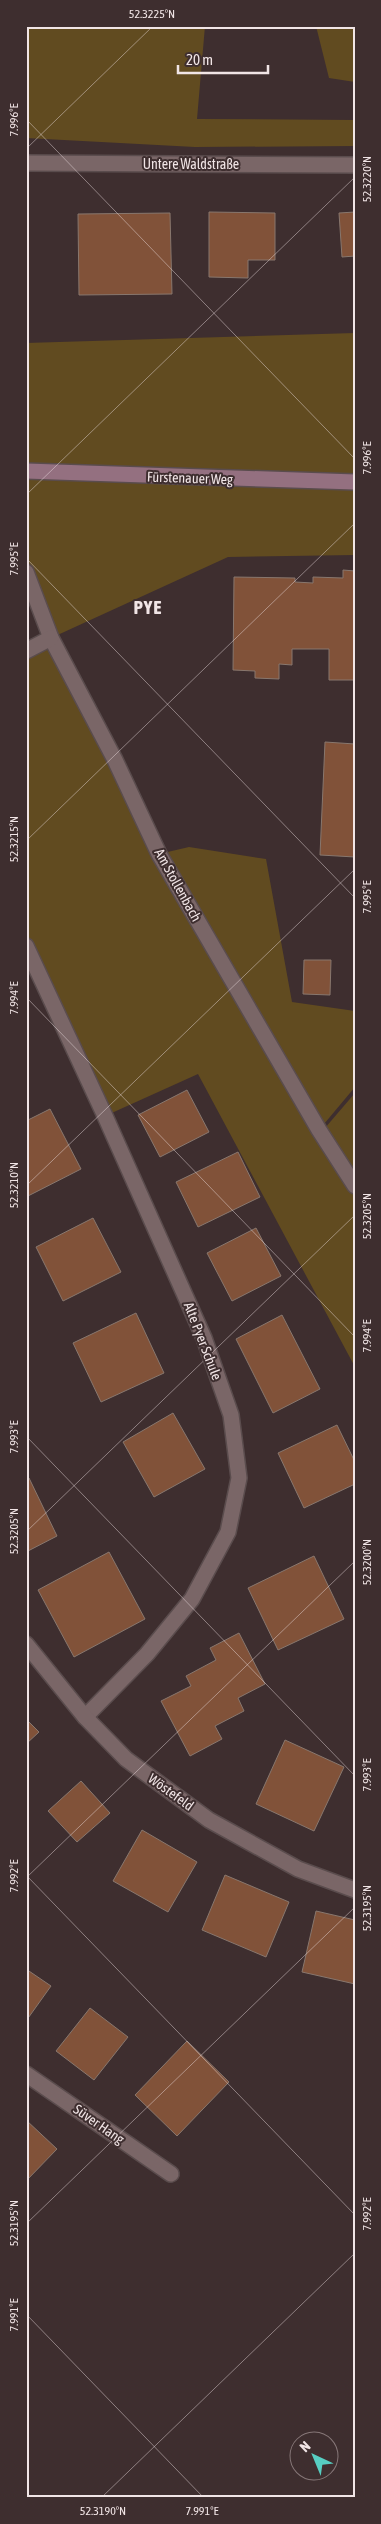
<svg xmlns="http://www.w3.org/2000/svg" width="381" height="2524" viewBox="0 0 381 2524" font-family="'Asap Condensed',sans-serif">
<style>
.green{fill:#614b20}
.building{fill:#815239;stroke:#88776e}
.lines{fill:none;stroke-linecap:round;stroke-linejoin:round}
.street-casing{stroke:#5a4c4d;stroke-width:18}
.secondary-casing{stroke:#5a4c4d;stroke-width:18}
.street{stroke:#7a6667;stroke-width:15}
.secondary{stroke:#947080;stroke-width:15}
.ticks{fill:none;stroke:#f1e5e6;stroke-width:1;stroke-opacity:0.45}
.labels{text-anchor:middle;stroke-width:4;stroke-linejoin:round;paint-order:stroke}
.street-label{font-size:14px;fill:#f1e5e6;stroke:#3e2e2f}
.district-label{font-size:19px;font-weight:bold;letter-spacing:1px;fill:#f1e5e6;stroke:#3e2e2f}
.neatline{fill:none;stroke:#f1e5e6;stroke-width:2}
.ticks-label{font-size:12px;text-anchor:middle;fill:#f1e5e6}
</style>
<rect width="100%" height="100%" fill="#3e2e2f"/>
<g class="green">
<polygon points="26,26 205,26 197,119 355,120 355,146 195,147 26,138"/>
<polygon points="316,26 355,26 355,82 329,78"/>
<polygon points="355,333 355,555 228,557 51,638 159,854 189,847 266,859 292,1002 355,1011 355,1087 319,1130 355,1186 355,1367 198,1074 105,1116 26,946 26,651 51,638 26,572 26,343"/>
<polygon points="355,1093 355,1175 325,1128"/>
</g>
<g class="building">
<polygon points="209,212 275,213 275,260 248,260 248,278 209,277"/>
<polygon points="355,212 355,256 342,257 339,213"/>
<polygon points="170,213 172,294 79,295 78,214"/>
<polygon points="343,570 355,571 355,680 329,680 329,649 292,649 292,665 279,664 279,679 255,678 255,671 233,670 234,577 295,578 295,582 313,583 313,577 343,578"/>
<polygon points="325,742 355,744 355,857 320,855"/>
<polygon points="304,960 331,960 330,995 303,994"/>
<polygon points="187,1090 209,1132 160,1157 138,1115"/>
<polygon points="50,1109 81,1169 26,1197 26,1121"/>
<polygon points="238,1152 260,1197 198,1227 176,1182"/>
<polygon points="93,1218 121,1272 63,1301 36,1247"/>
<polygon points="256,1228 281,1276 232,1301 207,1253"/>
<polygon points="136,1313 164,1373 101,1402 73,1343"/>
<polygon points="282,1315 320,1389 273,1413 236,1339"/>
<polygon points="173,1413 205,1469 154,1497 123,1442"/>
<polygon points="337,1425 355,1462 355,1484 304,1508 278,1453"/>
<polygon points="29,1478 57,1536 26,1552 26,1479"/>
<polygon points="109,1552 145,1619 74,1657 38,1590"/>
<polygon points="314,1556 344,1619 278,1650 248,1588"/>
<polygon points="239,1633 265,1684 238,1698 244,1711 215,1726 222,1739 190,1756 161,1701 191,1686 186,1676 216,1660 210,1648"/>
<polygon points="26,1719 39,1732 26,1744"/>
<polygon points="285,1740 344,1767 314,1831 256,1804"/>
<polygon points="81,1781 110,1813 77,1842 48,1811"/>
<polygon points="142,1830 197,1862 168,1912 113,1881"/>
<polygon points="225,1875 289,1902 266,1957 202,1930"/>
<polygon points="316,1911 355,1920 355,1984 302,1972"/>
<polygon points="26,1969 51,1986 26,2021"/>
<polygon points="90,2008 128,2037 94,2080 56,2051"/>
<polygon points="187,2041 229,2082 177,2136 135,2095"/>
<polygon points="26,2120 57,2149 26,2181"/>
</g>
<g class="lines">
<defs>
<g id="street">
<polyline points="26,163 355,165"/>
<polyline points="26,572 51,638 115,760 159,854 319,1130 355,1186"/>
<polyline points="26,651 51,638"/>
<polyline points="26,946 105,1116 204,1338 231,1415 239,1478 228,1532 192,1599 147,1654 85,1717"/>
<polyline points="26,1644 85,1717 126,1759 209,1820 298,1869 355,1890"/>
<polyline points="26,2074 171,2174"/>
</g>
<polyline id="secondary" points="26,471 355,482"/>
</defs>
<use href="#street" class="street-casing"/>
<use href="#secondary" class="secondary-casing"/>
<use href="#street" class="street"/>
<use href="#secondary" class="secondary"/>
</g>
<path class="ticks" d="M26 119 355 459M26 149 153 26M26 495 355 177M26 558 355 898M26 841 355 523M26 997 355 1337M26 1186 355 869M26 1436 355 1776M26 1532 355 1215M26 1875 355 2215M26 1878 355 1561M26 2224 355 1907M26 2314 204 2498M101 2498 355 2253"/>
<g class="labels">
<g class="street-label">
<text x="191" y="169">Untere Waldstraße</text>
<text transform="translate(190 478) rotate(2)" y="5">Fürstenauer Weg</text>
<text transform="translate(178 885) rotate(61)" y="5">Am Stollenbach</text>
<text transform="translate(203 1341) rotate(69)" y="5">Alte Pyer Schule</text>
<text transform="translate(171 1792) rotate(36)" y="5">Wöstefeld</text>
<text transform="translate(99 2124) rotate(35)" y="5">Süver Hang</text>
</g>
<g class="district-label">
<text x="148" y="614">PYE</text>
</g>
</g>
<rect width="381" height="2524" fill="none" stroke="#3e2e2f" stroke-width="55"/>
<g transform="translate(314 2456) rotate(316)"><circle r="24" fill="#3e2e2f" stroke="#867778"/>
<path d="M0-4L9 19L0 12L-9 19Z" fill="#57cec2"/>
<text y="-8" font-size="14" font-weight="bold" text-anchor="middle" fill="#f1e5e6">N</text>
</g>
<path d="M178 65v8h90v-8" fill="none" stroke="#f1e5e6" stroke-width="2.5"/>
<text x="186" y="65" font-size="15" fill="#f1e5e6" stroke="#3e2e2f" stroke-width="4" paint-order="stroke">20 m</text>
<rect x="28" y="28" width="326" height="2468" class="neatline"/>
<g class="ticks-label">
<text x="152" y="18">52.3225°N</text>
<text transform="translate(14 120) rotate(-90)" y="4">7.996°E</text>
<text transform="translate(367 179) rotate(-90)" y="4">52.3220°N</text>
<text transform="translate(367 458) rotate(-90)" y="4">7.996°E</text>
<text transform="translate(14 559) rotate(-90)" y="4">7.995°E</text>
<text transform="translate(14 839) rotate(-90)" y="4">52.3215°N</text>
<text transform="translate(367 897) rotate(-90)" y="4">7.995°E</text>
<text transform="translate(14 998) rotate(-90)" y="4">7.994°E</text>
<text transform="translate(14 1185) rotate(-90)" y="4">52.3210°N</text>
<text transform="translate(367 1216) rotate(-90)" y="4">52.3205°N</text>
<text transform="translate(367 1336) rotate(-90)" y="4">7.994°E</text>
<text transform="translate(14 1437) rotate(-90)" y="4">7.993°E</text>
<text transform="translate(14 1531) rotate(-90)" y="4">52.3205°N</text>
<text transform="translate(367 1562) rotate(-90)" y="4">52.3200°N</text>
<text transform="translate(367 1775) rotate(-90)" y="4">7.993°E</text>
<text transform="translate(14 1876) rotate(-90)" y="4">7.992°E</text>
<text transform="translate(367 1908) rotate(-90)" y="4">52.3195°N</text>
<text transform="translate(367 2214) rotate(-90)" y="4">7.992°E</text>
<text transform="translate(14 2223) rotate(-90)" y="4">52.3195°N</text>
<text transform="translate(14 2315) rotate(-90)" y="4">7.991°E</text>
<text x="103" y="2515">52.3190°N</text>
<text x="202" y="2515">7.991°E</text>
</g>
</svg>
